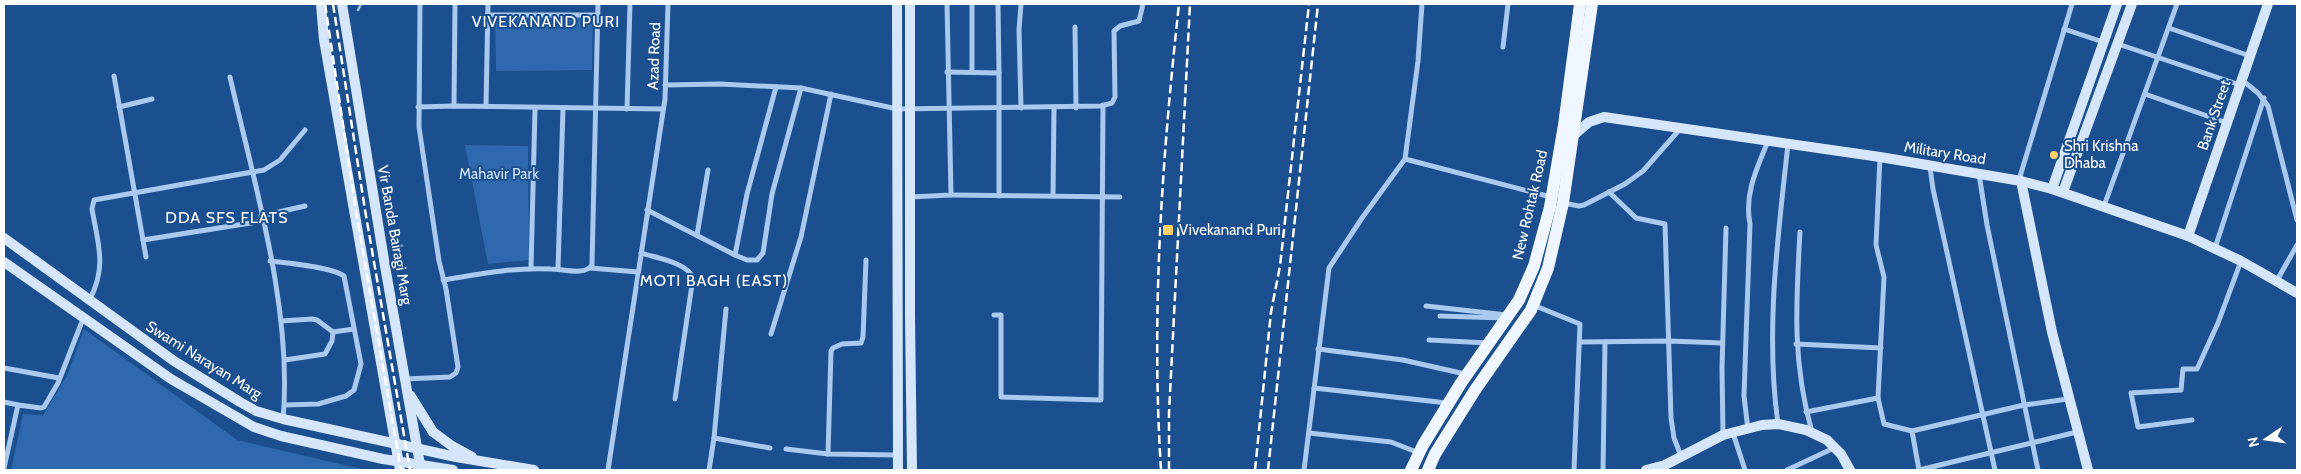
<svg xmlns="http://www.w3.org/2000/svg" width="2301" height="474" viewBox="0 0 2301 474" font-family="Cabin,sans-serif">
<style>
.green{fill:#2e69ad}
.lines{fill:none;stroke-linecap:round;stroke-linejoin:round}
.stream{stroke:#9cc4f0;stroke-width:2.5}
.street{stroke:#a9c9ee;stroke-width:5}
.secondary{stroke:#d6e6fa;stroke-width:10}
.primary{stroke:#f0f6ff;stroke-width:12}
.rail{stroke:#fff;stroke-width:2.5;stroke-dasharray:9 4;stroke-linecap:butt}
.poi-dot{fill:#ffd166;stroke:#1b4f8f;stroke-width:2}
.labels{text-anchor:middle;stroke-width:4;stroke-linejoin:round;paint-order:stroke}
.street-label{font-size:15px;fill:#fff;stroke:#1b4f8f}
.poi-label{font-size:15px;fill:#fff;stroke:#1b4f8f;text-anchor:start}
.park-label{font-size:15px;fill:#cfe3fa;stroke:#1b4f8f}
.neighbourhood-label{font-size:16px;letter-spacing:1px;fill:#fff;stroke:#1b4f8f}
</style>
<rect width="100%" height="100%" fill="#1b4f8f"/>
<g class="green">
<polygon points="593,15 592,70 496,71 495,17"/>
<polygon points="465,145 528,146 529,260 488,264"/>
<polygon points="84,329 237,440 366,470 11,470 23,414 43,415 67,376"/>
</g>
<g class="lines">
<polyline class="stream" points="358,10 361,4"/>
<g class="street">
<polyline points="487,15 598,15"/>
<polyline points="1075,27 1076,108"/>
<polyline points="2169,28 2250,56"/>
<polyline points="2064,29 2103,42"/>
<polyline points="2118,44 2240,85"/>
<polyline points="1503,47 1508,4"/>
<polyline points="947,72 999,73 998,4"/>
<polyline points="972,72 972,4"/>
<polyline points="999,73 999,196"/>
<polyline points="114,76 146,257"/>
<path d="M230 77C254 183 293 310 283 419"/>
<polyline points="2242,80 2258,93 2268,106 2297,220"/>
<polyline points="665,85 720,84 801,88 897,109 1101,106 1112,103 1115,97 1114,31 1120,26 1139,21 1143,4"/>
<polyline points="2145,94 2227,123"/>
<polyline points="454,106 455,4"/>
<polyline points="486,106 488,4"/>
<polyline points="119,107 152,99"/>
<polyline points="418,107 454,106 663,109"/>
<polyline points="1021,108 1019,30 1021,4"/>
<polyline points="627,109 630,4"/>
<polyline points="1880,157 1876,245 1884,277 1878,398 1884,424 1912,431 2024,405 2068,399"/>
<polyline points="1405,159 1551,197"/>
<polyline points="1930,167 1933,189 1995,470"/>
<polyline points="1979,174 1987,225 2038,470"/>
<polyline points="2019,180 2072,4"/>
<polyline points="1609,192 1636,218 1665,224 1671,418 1674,438 1681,456"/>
<polyline points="951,195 1120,197"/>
<polyline points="1053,196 1054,107"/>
<polyline points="910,197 951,195 947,4"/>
<polyline points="1563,203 1579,206 1584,205 1625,184 1643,171 1680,129"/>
<polyline points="2104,206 2177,4"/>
<polyline points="647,210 735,255 747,260 757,260 763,253 772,194 801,88"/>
<polyline points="261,216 305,206"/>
<path d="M1800 232C1796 303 1792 362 1812 432"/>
<polyline points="697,235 708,170"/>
<polyline points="143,240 263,221"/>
<polyline points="2215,248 2264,98"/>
<path d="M641 253C656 258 687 262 693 278L675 399"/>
<polyline points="735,255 747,194 776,87"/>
<path d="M270 261C287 263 332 267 344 276L361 364 354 390 346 396 318 404 285 405"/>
<polyline points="531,268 535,109"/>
<polyline points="590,268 638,272"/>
<polyline points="558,269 563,109"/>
<path d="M443 280C480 274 515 267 551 269 563 269 585 276 592 265L598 4"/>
<polyline points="2276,282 2297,245"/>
<path d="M90 299C107 266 98 244 92 209L94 200 264 170 280 160 305 130"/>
<polyline points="1533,305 1580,324 1574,470"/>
<polyline points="1426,306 1507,315"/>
<polyline points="994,315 1001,315 1001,397 1101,400 1103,105"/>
<polyline points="1440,316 1504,318"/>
<polyline points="281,321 312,319 317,320 333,332 354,329"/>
<polyline points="771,334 801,237 831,94"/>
<polyline points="1429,340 1488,343"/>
<polyline points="1580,342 1669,341 1722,343"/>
<polyline points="1796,344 1881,348"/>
<polyline points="1318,349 1403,360 1465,374"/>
<polyline points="285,360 325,354 332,341 333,332"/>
<polyline points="4,368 59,378"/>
<polyline points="405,379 450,377 456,373 458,367 446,289 439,261 419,127 420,4"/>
<polyline points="1314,388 1447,403"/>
<polyline points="4,402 18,405"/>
<polyline points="1806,412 1878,398"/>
<polyline points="2192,420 2138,427 2131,393 2181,390 2183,369 2197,369 2218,323 2241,261"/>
<path d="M1778 424C1765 331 1778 236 1788 144"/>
<path d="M1748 430 1744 396 1750 224C1744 194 1757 168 1768 141"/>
<polyline points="1912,431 1919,470"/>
<polyline points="1309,433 1391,442 1419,453"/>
<polyline points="1733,433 1745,470"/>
<polyline points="1723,435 1722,368 1726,228"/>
<polyline points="714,438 770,448"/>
<polyline points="786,449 828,454 897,455"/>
<polyline points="828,454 831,351 833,348 842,344 861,343 863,337 866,260"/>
<polyline points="4,468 18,405 41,408 44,407 58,383 83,319"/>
<polyline points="608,470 665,99 668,4"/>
<polyline points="709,470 714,438 726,309"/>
<polyline points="1304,470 1329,268 1362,218 1405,159 1418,61 1422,4"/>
<polyline points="1603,470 1605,342"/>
<polyline points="1787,470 1834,448"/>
<polyline points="1919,470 2077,432"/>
</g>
<g class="secondary">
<polyline points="321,4 324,40 400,470"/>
<polyline points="342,4 385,266 421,470"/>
<polyline points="897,4 898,470"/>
<polyline points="910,4 910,316 912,470"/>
<polyline points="1574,135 1589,122 1604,117 1880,157 2021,181 2052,189 2188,236 2241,261 2297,293"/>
<polyline points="2021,181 2052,332 2088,470"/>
<polyline points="2052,189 2117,4"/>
<polyline points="2063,192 2132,4"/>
<polyline points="2188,236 2268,4"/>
<polyline points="4,238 174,361 240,402 256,411 283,419 456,457 534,470"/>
<polyline points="4,262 171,379 254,427 281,436 383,459 453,470"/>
<polyline points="410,395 433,432 452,446 472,457"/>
<polyline points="1646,470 1665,465 1723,435 1762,425 1778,424 1806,430 1827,440 1841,454 1850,470"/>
</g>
<g class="primary">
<polyline points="1411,470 1423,445 1461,383 1519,300 1534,266 1550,207 1564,125 1580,4"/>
<polyline points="1428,470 1435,454 1475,390 1531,310 1548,268 1563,203 1592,4"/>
</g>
<g class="rail">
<polyline points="325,4 356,211 401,470"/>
<polyline points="333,4 365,210 410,470"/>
<path d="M1161 470C1151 314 1162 159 1179 4"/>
<polyline points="1169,470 1169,413 1190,4"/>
<polyline points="1255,470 1271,312 1280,266 1309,4"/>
<polyline points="1268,470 1318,4"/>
</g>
</g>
<g class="poi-dot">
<circle cx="2054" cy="155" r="5"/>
<rect x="1162" y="224" width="12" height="12" rx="2.5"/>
</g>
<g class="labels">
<g class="street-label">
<text transform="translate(654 56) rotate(-88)" y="5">Azad Road</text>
<text transform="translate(2214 115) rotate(-71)" y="5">Bank Street</text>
<text transform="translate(1945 153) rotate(9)" y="5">Military Road</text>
<text transform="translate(1530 205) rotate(-77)" y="5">New Rohtak Road</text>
<text transform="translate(395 235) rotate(80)" y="5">Vir Banda Bairagi Marg</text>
<text transform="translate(204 360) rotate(32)" y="5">Swami Narayan Marg</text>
</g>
<g class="poi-label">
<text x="2064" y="151">Shri Krishna<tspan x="2064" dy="17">Dhaba</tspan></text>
<text x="1179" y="235">Vivekanand Puri</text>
</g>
<g class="park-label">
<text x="499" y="179">Mahavir Park</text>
</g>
<g class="neighbourhood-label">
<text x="546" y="27">VIVEKANAND PURI</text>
<text x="227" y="223">DDA SFS FLATS</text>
<text x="714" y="286">MOTI BAGH (EAST)</text>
</g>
</g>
<rect width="2301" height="474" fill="none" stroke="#ffffff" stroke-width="10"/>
<g transform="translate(2266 439) rotate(257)" stroke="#1b4f8f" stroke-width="4" paint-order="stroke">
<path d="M0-4L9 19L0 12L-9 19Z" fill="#ffffff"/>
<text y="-8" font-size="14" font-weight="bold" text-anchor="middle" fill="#ffffff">N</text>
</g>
</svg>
